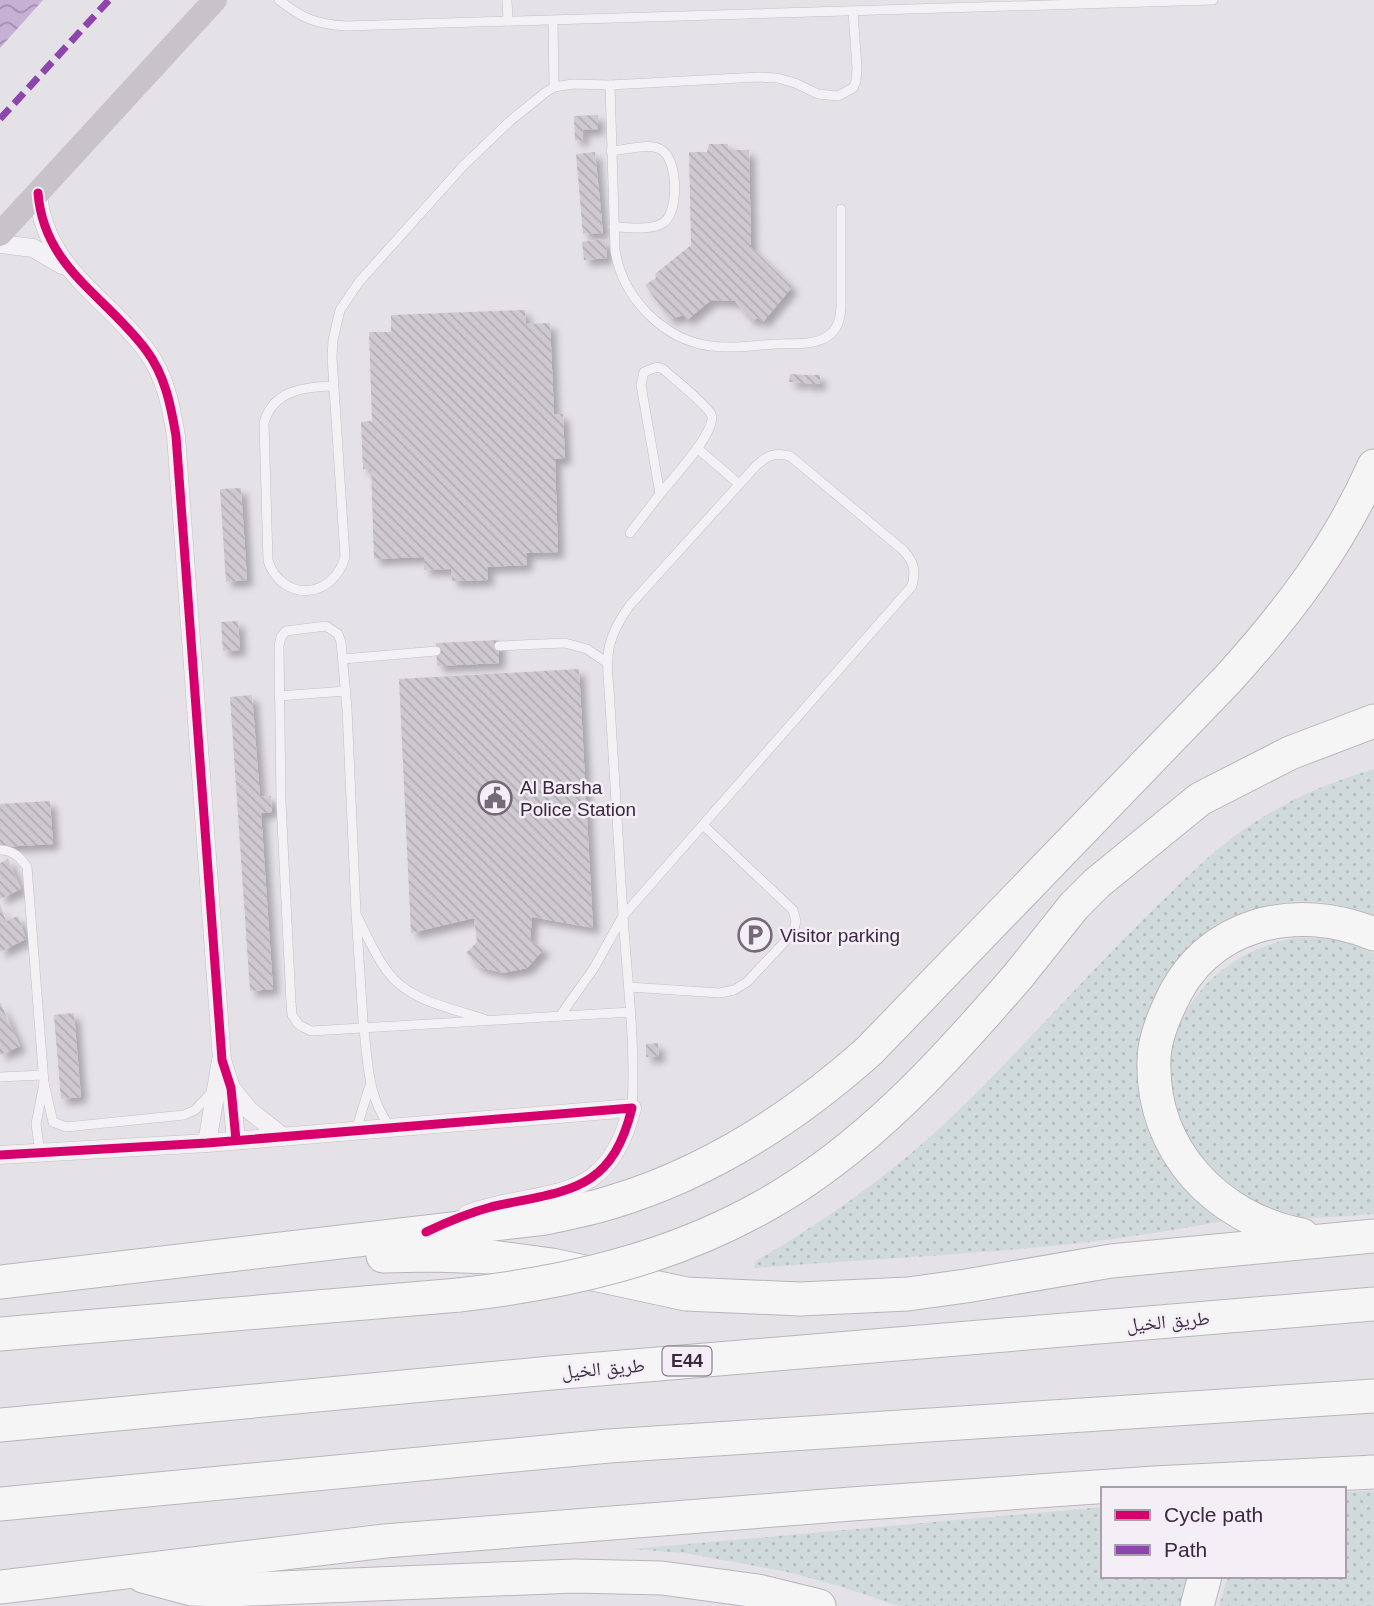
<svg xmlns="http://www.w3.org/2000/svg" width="1374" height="1606" viewBox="0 0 1374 1606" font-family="Helvetica,'Noto Naskh Arabic',sans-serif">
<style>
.grass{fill:url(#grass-dots)}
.water{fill:url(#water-waves)}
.building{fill:url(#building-back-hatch);filter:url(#shadow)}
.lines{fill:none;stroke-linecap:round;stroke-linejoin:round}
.lane-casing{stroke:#c2bfc4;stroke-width:10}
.street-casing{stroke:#c2bfc4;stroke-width:19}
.highway-casing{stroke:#b9b4bc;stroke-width:35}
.lane{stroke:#f3f1f3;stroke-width:9}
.street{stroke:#f3f1f3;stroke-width:18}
.secondary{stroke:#c8c2c9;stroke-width:24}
.highway{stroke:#f6f5f6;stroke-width:33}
.highway-bridge-casing{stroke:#b9b4bc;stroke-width:35;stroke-linecap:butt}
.highway-bridge{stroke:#f6f5f6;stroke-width:33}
.quiet{stroke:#8e44ad;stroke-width:7;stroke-dasharray:14 7;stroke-linecap:butt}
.cycleway-casing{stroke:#f4eff6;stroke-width:13}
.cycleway{stroke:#d6006c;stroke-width:9}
.labels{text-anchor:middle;stroke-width:5;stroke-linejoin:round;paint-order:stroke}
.shield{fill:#f4eff6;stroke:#726477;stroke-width:2}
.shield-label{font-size:18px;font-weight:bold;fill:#3b2840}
.poi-label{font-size:19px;fill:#3b2840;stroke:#f4eff6;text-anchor:start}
.street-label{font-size:19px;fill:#3b2840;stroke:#f4eff6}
</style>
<defs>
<pattern id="grass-dots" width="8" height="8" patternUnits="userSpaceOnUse" patternTransform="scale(1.75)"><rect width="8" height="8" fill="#d1dadb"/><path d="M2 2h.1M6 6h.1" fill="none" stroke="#b4bbbd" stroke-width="1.8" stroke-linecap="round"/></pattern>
<pattern id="water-waves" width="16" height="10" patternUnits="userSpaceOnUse" patternTransform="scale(1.75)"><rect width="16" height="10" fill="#c6b0d3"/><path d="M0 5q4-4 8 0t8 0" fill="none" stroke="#a28fad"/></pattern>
<pattern id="building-back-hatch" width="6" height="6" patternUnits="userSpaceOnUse" patternTransform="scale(1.75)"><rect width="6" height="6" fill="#cec9cf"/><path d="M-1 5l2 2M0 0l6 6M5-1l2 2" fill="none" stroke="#b2adb3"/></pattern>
<filter id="shadow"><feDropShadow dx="6" dy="6" stdDeviation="3.5" flood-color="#0004"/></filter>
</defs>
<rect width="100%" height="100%" fill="#e5e2e7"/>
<g class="grass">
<path d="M1374 769V916C1341 902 1294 895 1259 909 1244 915 1229 930 1215 940 1201 951 1180 961 1168 974 1157 987 1150 1007 1145 1022 1120 1102 1156 1175 1222 1221 1068 1252 910 1256 754 1268L756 1261C833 1216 903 1166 966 1103 1028 1042 1085 977 1147 916 1182 882 1216 846 1258 820 1294 797 1333 781 1374 769Z"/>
<path d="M1295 938C1323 937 1349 940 1374 954V1214C1339 1216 1291 1224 1259 1208 1248 1203 1238 1192 1229 1185 1219 1178 1203 1169 1196 1159 1190 1151 1187 1139 1183 1130 1180 1122 1175 1114 1173 1106 1154 1021 1215 952 1295 938Z"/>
<polygon points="1374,1491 1374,1606 1219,1606 1228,1576 1344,1576 1344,1492"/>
<polygon points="1103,1507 1103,1576 1197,1576 1188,1606 899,1606 839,1586 788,1572 684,1553 632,1549"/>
</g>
<polygon class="water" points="0,0 43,0 0,48"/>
<g class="building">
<polygon points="598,115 598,129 582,130 583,140 575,140 574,116"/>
<polygon points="709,144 728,144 729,150 749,150 751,247 792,287 763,322 758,318 752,321 735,301 711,300 687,320 684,315 670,319 645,285 656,278 655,274 691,245 689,152 707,152"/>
<polygon points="595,152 603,233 583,234 576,154"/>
<polygon points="605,239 607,258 584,260 582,242"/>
<polygon points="525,310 526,324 550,323 554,414 563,414 565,459 555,459 558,552 526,553 527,565 487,567 488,580 452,581 451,569 424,570 424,557 374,559 371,469 363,469 361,422 372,421 369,332 391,332 391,315"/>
<polygon points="790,374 805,375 804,383 789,382"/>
<polygon points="805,375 820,375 820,384 806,384"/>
<polygon points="241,488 247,580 226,582 220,489"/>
<polygon points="238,621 240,650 223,651 221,622"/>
<polygon points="499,640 499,663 437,666 436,643"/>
<polygon points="579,669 593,928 532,917 530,940 544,949 527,968 503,973 479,967 466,953 477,942 474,918 411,933 399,679"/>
<polygon points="252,695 260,797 271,796 272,812 261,813 273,989 250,991 230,697"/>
<polygon points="50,801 53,844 0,847 0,804"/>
<polygon points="8,859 21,889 0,899 0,863"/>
<polygon points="0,904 6,921 18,916 26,939 0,952"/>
<polygon points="0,1002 20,1046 0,1055"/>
<polygon points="74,1013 81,1097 61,1099 54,1015"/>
<polygon points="658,1043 659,1057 646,1057 646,1044"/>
</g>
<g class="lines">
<defs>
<g id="lane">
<path d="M279 0C303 19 316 24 346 26L1213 0"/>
<polyline points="507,0 508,21"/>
<polyline points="553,21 554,87"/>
<path d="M610 85 615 250C622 297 663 340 711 346 732 349 755 345 776 344 792 343 814 346 828 336 838 329 840 319 841 308V209"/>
<path d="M611 151C625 150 647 143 660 149 678 157 680 212 663 223 651 231 628 227 614 227"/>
<path d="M333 386C304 387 273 390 264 423L268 561C283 603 333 599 345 557L332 357 333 340 340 310 359 282 463 166 510 121 546 92 554 87 573 84 610 85 759 77 777 78 795 83 818 94 838 96 853 88 856 81 857 68 853 12"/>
<polyline points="697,448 739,484"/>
<path d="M630 533 660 494 641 385 644 372 657 367 663 369C674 379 705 403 711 414 719 430 671 480 660 494"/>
<polyline points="499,646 565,643 587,649 606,662"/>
<polyline points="343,659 436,651"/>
<polyline points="279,696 346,691"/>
<path d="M0 850C13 850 20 857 27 867L44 1083 53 1122 66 1127 184 1115 195 1110 212 1092"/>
<path d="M358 918C367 936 375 955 387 971 408 1001 451 1008 484 1019"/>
<polyline points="629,987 720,993 734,990 747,982 793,933 796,921 793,910 703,825"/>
<path d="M560 1016 594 968 623 916 912 586C916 570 914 562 903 550L790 456C773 452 766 456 754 468L630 605C608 636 605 652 609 689 613 765 618 840 623 915 627 979 636 1044 632 1108"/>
<polyline points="0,1077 43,1075"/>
<path d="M390 1127C366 1095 368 1058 363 1021L356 912 347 709 341 642 338 634 326 626 286 631 281 637 279 646 281 802 291 1002 292 1015 299 1025 311 1031 631 1012"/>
<polyline points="356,1130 369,1088"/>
<polyline points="40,1153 36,1124 44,1083"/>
</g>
<g id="street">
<path d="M38 193C44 268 105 295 146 350 165 375 171 406 176 436L222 1060 231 1088 236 1140"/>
<polyline points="0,244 33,248 62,265"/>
<polyline points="231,1088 249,1110 283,1137"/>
<polyline points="207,1143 221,1060"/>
<path d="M0 1155 207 1143 632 1108C607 1210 546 1186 467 1214"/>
</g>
<g id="highway">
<polyline points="1019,975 1074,906 1097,883 1200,799 1290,753 1374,721"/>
<path d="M1302 1235C1217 1219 1151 1150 1154 1060 1154 1041 1162 1021 1170 1004 1206 922 1296 902 1374 934"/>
<polyline points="383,1256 432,1255 492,1257 552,1265 686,1294 800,1299 908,1294 966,1286 1111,1261 1374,1236"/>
<path d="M0 1282 545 1218C567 1213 590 1209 612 1202 708 1173 795 1117 869 1051L1228 679C1287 614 1338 547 1374 466"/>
<polyline points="0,1334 459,1295"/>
<polyline points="0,1425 551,1373 1374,1304"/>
<polyline points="0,1504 609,1446 1374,1396"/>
<polyline points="143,1576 192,1589 227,1590 574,1576 662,1578 758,1591 819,1606"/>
<polyline points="0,1587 385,1541 851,1504 1154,1483 1374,1472"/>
<polyline points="1197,1606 1205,1576"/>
</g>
</defs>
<use href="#lane" class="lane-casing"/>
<use href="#street" class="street-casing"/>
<use href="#highway" class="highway-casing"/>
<use href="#lane" class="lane"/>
<use href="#street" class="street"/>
<polyline class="secondary" points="0,234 215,0"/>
<use href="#highway" class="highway"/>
<defs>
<path id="highway-bridge" d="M459 1295C566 1283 670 1259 764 1206 865 1150 945 1061 1019 975"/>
</defs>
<use href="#highway-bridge" class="highway-bridge-casing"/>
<use href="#highway-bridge" class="highway-bridge"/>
<polyline class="quiet" points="0,119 109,0"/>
<defs>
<g id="cycleway">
<path d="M38 193C44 268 105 295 146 350 165 375 171 406 176 436L222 1060 231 1088 236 1140"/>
<path d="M0 1155 207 1143 632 1108C611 1194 566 1190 491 1207 468 1213 447 1222 426 1232"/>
</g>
</defs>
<use href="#cycleway" class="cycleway-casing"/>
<use href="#cycleway" class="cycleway"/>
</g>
<defs>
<symbol id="civic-ring" viewBox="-11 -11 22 22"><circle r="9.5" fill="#f4eff6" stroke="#76697a" stroke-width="1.5"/><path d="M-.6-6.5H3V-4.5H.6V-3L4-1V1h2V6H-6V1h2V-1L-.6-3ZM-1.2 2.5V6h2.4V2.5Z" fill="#76697a"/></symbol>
<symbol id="parking-ring" viewBox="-11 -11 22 22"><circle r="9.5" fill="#f4eff6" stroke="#76697a" stroke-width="1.5"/><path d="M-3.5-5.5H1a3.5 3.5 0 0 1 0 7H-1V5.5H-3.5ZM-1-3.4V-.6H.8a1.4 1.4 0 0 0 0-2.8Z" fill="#76697a"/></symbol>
</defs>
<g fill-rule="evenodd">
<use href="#civic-ring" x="476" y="779" width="38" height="38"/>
<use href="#parking-ring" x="736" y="916" width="38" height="38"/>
</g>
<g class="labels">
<rect class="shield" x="662.5" y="1346.5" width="49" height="29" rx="5"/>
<g class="shield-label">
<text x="687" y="1367">E44</text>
</g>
<g class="poi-label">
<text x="520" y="794">Al Barsha<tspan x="520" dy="22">Police Station</tspan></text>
<text x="780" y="942">Visitor parking</text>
</g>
<g class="street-label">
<text transform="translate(1168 1321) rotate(-5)" y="7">طريق الخيل</text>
<text transform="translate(603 1368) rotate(-5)" y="7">طريق الخيل</text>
</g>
</g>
<rect x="1101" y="1487" width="245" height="91" fill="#f4eff6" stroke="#aa9fad" stroke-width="2"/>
<rect x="1115" y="1510" width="35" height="10" fill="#d6006c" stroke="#aa9fad" stroke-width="2"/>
<text x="1164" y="1522" font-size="21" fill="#3b2840">Cycle path</text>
<rect x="1115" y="1545" width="35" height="10" fill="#8e44ad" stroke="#aa9fad" stroke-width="2"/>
<text x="1164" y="1557" font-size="21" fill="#3b2840">Path</text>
</svg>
